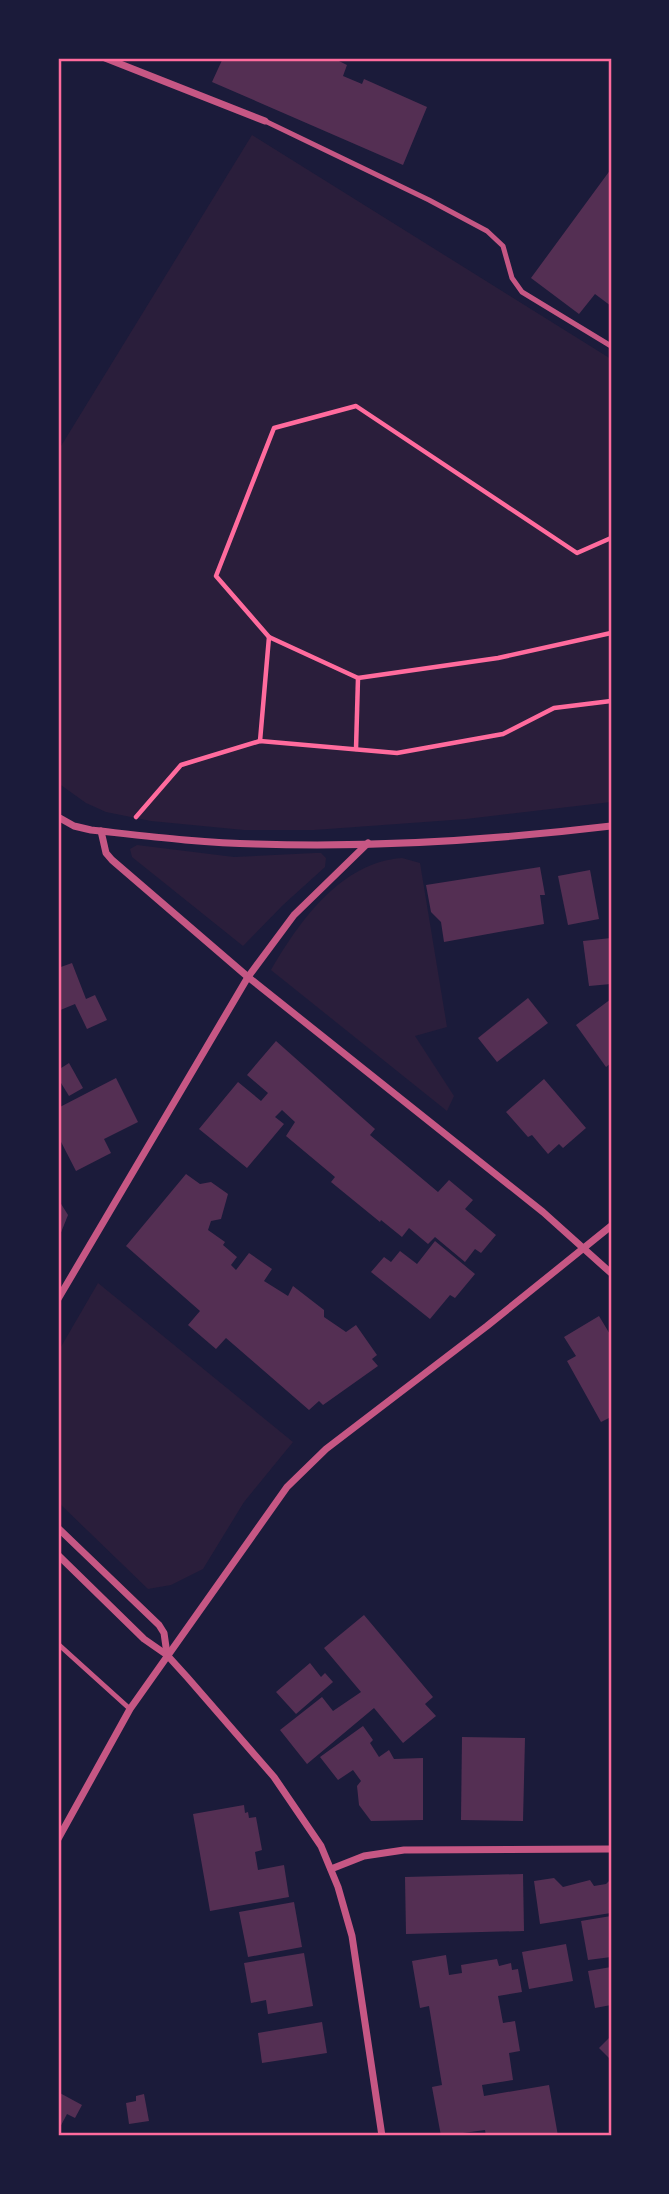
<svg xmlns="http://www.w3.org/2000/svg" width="669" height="2194" viewBox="0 0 669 2194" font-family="Inter,sans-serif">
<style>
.green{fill:#2a1e3b}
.building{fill:#542f53}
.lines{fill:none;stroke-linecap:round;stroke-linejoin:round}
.path{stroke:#ff6b9d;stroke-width:4.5}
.service{stroke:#c65784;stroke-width:5}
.minor{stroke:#c65784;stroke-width:7}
.neatline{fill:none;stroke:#ff6b9d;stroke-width:2.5}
</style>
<rect width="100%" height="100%" fill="#1b1b3a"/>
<g class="green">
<polygon points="252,135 611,359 611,802 466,819 314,830 244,830 151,821 106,812 86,803 58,783 58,451"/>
<polygon points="137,845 234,857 315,853 321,853 326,858 325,867 283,905 243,946 132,857 130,849"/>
<path d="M402 858 420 863 447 1027 415 1036 454 1096 447 1111 271 970C299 922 341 862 402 858Z"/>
<polygon points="98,1283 293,1442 244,1502 203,1569 171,1585 148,1589 58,1502 58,1352"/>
</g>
<g class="building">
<polygon points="223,58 338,58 337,60 347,65 343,76 362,84 364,79 427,107 403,165 212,82"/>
<polygon points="611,169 611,306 595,294 579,314 531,278"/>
<polygon points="540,867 545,895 540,895 544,924 444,942 441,922 431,912 426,885"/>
<polygon points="590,870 599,919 568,925 558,876"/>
<polygon points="611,938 611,984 589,986 583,941"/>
<polygon points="72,963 86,999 95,995 107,1020 87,1029 75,1004 58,1011 58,968"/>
<polygon points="528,998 548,1023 497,1062 478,1038"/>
<polygon points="611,999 611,1063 606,1067 576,1025"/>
<polygon points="276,1041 375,1129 370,1135 438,1192 449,1180 473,1200 465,1209 496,1235 481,1253 475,1249 465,1262 435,1237 428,1244 409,1228 402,1237 381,1220 380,1222 331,1182 335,1177 286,1136 295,1122 282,1110 275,1117 284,1124 247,1168 199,1129 238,1082 261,1101 268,1093 247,1075"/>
<polygon points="69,1063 83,1088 69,1096 58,1078 58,1070"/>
<polygon points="116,1078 138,1122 104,1139 111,1153 76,1171 58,1136 58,1108"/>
<polygon points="544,1079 586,1128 563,1148 559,1144 548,1154 532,1135 528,1137 506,1112"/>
<polygon points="186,1174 200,1184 211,1182 228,1194 221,1219 211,1221 208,1230 225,1242 223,1245 237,1257 231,1265 236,1270 249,1253 272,1269 264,1281 288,1296 293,1286 324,1310 324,1317 346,1332 356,1325 377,1355 372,1359 378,1366 323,1405 319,1401 309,1410 226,1338 216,1349 188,1325 200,1311 126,1246"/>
<polygon points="58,1199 68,1215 58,1240"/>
<polygon points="435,1241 475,1274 455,1298 450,1295 430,1319 371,1272 384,1257 391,1262 400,1251 417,1264"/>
<polygon points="599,1316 611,1336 611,1417 601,1422 567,1361 576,1356 564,1337"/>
<polygon points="364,1615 433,1697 425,1704 436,1716 403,1743 374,1708 307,1764 280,1730 322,1697 333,1711 361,1692 324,1648"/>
<polygon points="310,1663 321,1677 325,1673 333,1682 296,1714 276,1692"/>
<polygon points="363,1726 373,1740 370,1743 379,1757 389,1750 394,1759 423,1758 423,1820 371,1821 359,1805 357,1786 361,1781 353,1770 338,1780 320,1757"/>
<polygon points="462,1737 525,1738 523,1821 461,1820"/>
<polygon points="244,1805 245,1813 248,1812 249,1818 256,1817 262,1850 255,1852 258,1870 284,1865 289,1897 210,1911 193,1814"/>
<polygon points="523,1874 524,1931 406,1934 405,1877"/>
<polygon points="554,1878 563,1887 590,1880 594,1886 606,1884 611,1879 611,1913 540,1924 534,1881"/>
<polygon points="294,1902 302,1947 248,1957 239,1912"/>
<polygon points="611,1916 611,1957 588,1960 581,1921"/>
<polygon points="566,1944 573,1981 529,1989 522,1952"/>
<polygon points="304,1953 313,2006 268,2014 266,2000 251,2003 244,1963"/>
<polygon points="446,1955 449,1975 462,1973 461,1965 497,1959 499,1966 511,1963 512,1970 518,1969 522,1992 498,1996 503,2023 515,2021 520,2051 509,2053 513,2080 482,2085 484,2096 549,2085 558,2136 486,2136 485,2130 441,2136 432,2087 442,2085 429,2006 420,2008 412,1961"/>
<polygon points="611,1967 611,2005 595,2008 588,1971"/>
<polygon points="322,2022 327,2053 262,2063 258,2033"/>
<polygon points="611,2036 611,2060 599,2048"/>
<polygon points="58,2092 82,2105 75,2118 67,2114 58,2131"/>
<polygon points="144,2094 149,2121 129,2124 126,2103 136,2101 136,2096"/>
</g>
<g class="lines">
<g class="path">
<polyline points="611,538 577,553 356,406 274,428 216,576 269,637 358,678 498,658 611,633"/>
<polyline points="260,741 269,637"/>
<polyline points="356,749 358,678"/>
<polyline points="136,817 181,765 260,741 397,753 503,734 554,708 611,701"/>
</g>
<g class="service">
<polyline points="265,121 429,200 487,231 503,246 512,278 522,292 611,346"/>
<polyline points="58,1644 130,1709"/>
</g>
<g class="minor">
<polyline points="105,58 265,121"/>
<path d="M58 817 74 826 91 830C146 836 201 843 256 844 374 848 494 840 611 826"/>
<polyline points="101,831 106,853 112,860 248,977 543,1212 611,1273"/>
<polyline points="58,1299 248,977 294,915 368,843"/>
<polyline points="58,1528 159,1625 164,1633 167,1654"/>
<polyline points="58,1555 144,1639 167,1655 187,1677 274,1777 321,1846 338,1887 352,1936 382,2136"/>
<polyline points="58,1839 130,1709 287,1487 326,1449 487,1326 611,1226"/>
<polyline points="331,1869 364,1856 404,1850 611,1849"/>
</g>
</g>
<rect width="669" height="2194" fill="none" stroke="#1b1b3a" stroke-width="119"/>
<rect x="60" y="60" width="550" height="2074" class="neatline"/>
</svg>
